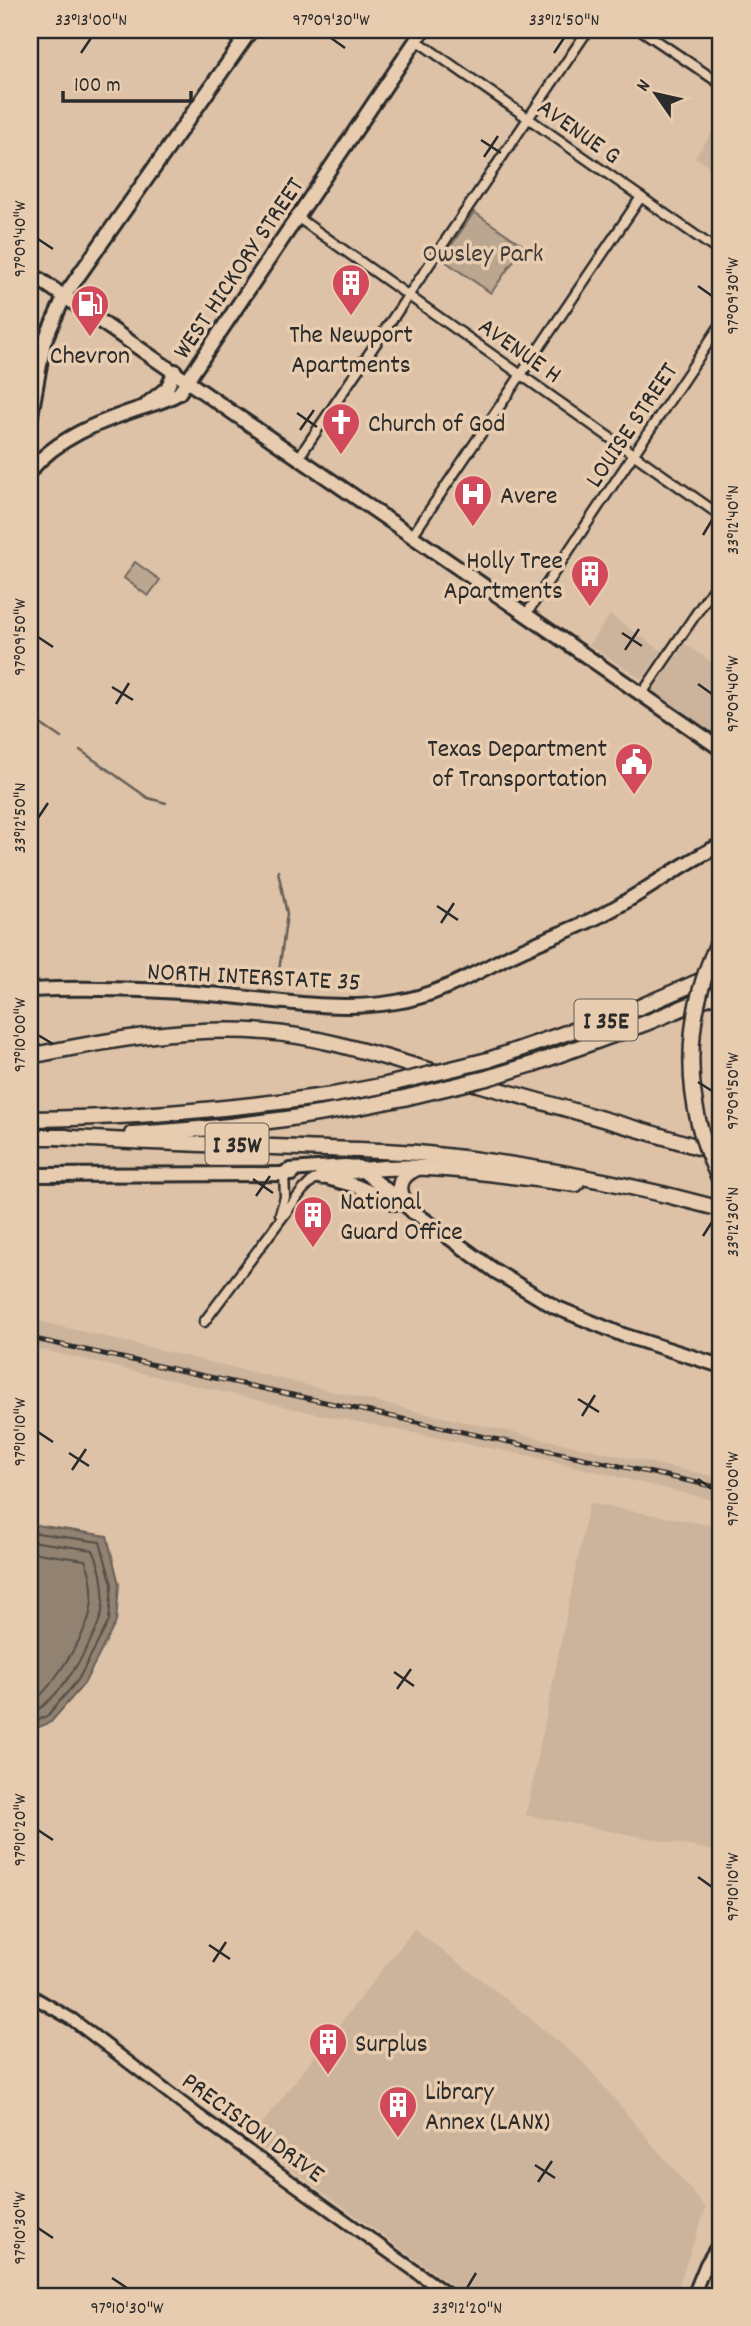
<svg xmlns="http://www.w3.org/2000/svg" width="751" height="2326" viewBox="0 0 751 2326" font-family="Dekko,sans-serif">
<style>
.built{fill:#ccb49c}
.green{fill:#bba690;stroke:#73685e;stroke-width:2}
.water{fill:#918272;stroke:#685f56;stroke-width:2}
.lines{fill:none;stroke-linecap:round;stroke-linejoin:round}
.shore{stroke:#544e47;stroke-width:2}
.stream{stroke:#685f56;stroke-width:2.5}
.minor-casing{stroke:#2b2b2b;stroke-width:13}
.tertiary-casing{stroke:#2b2b2b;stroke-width:16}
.secondary-casing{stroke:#2b2b2b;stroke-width:18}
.motorway-casing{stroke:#2b2b2b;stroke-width:19}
.minor{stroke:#e8ccaf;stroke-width:8}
.tertiary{stroke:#e8ccaf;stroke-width:10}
.secondary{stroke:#e8ccaf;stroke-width:12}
.motorway{stroke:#e8ccaf;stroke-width:14}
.rail-casing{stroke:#2b2b2b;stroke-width:5}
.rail{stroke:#e8ccaf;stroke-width:2.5;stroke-dasharray:8;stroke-linecap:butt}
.motorway-bridge-casing{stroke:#2b2b2b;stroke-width:19;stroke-linecap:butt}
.motorway-bridge{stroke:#e8ccaf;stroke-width:14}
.ticks{fill:none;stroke:#2b2b2b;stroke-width:2.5}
.labels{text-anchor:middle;stroke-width:7;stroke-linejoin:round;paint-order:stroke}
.shield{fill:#e8ccaf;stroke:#645b53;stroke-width:2}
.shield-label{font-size:24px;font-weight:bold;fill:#2b2b2b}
.street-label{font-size:26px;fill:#2b2b2b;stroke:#e8ccaf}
.park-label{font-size:26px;fill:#413d3a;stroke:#e8ccaf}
.poi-label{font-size:26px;fill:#2b2b2b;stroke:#e8ccaf;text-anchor:start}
.neatline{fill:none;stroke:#2b2b2b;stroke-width:2.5}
.ticks-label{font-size:18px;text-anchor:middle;fill:#2b2b2b}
</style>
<rect width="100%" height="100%" fill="#ddc2a7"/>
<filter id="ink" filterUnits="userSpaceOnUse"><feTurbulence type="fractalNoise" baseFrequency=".0143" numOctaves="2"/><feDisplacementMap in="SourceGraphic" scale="14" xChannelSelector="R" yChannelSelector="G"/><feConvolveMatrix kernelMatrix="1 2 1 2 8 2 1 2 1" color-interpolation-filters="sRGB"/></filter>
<g filter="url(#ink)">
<g class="built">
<polygon points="721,119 721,174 695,157"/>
<polygon points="610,615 662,651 642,679 589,645"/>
<polygon points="685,644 721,668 721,739 651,693"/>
<polygon points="30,1319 416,1411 721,1478 721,1502 535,1457 317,1414 30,1347"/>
<polygon points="589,1503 721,1527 721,1852 526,1815"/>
<polygon points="414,1929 508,2000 584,2063 706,2208 675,2296 466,2296 250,2139"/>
</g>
<g class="green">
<polygon points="474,212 524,246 491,293 442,259"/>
<polygon points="135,562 160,580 148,596 124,578"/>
</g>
<polygon class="water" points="30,1524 107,1536 119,1584 116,1622 84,1684 51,1722 30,1731"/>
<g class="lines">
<g class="shore">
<polyline points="30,1532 100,1542 112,1584 109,1621 78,1680 47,1716 30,1724"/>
<path d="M30 1541 93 1550C102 1569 107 1599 100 1619 89 1649 59 1701 30 1714"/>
<path d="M30 1552 85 1560C92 1576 94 1595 90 1613 86 1634 49 1694 30 1703"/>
</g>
<g class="stream">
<polyline points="30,717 61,738"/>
<polyline points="80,750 148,798 166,803"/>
<polyline points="278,871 287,914 279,971"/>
</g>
<defs>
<g id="minor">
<polyline points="223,30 242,43"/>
<polyline points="641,30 721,84"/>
<polyline points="416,40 721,253"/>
<polyline points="297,217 721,516"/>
<polyline points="299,457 588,30"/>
<polyline points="412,536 641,197"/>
<polyline points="525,616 721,324"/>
<polyline points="641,695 721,577"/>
<polyline points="280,1214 285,1197 284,1173"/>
<polyline points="204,1322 302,1191 313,1180 322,1177"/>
</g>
<g id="tertiary">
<polyline points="30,1995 73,2020 198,2115 450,2296"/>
<polyline points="693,2296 706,2264 721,2240"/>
</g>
<g id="secondary">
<polyline points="30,273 721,749"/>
<polyline points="148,403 167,388 175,371"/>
<polyline points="30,421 44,342 65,295 251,30"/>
<path d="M30 471C57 438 99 422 138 409 153 404 166 401 179 393L423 30"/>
<path d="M30 990C90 987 161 990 221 995 280 1001 338 1012 396 1002 436 996 474 974 509 956 543 939 579 928 611 910 649 889 682 863 721 845"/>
<polyline points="284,1173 290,1170 345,1166 358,1167 414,1212 495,1271 555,1307 623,1335 721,1366"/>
<polyline points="30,1175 292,1174"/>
<polyline points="324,1177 356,1186 395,1203"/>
</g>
<g id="motorway">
<path d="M30 1056C108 1040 186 1026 266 1032 328 1037 387 1059 446 1075 538 1101 630 1126 721 1154"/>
<polyline points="488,1060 635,1009 721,972"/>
<polyline points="533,1064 646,1023 721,992"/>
<path d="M30 1119C131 1118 232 1109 333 1095"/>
<path d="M132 1134C224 1129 315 1117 404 1098"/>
<polyline points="30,1137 66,1137"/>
<path d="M57 1137C139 1142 220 1145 302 1148 341 1150 379 1150 418 1153 521 1163 622 1182 721 1209"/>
<path d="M322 1177C406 1156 492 1175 576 1184"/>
<path d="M414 1212C398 1197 392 1179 417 1168"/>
</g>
</defs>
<use href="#minor" class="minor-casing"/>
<use href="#tertiary" class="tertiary-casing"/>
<use href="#secondary" class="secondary-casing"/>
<use href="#motorway" class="motorway-casing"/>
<use href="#minor" class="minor"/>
<use href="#tertiary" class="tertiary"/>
<use href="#secondary" class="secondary"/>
<use href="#motorway" class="motorway"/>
<defs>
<polyline id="rail" points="30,1338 721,1488"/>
</defs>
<use href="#rail" class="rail-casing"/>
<use href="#rail" class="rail"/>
<defs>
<g id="motorway-bridge">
<path d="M721 937C682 1014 681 1105 721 1182"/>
<polyline points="333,1095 386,1085 488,1060"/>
<polyline points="404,1098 487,1078 533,1064"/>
</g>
</defs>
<use href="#motorway-bridge" class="motorway-bridge-casing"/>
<use href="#motorway-bridge" class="motorway-bridge"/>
</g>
</g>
<path class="ticks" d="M331 38 345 48M81 53 91 38M554 53 564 38M481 140 501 153M484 157 498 136M38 239 53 249M698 286 712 296M297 413 317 427M300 430 314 410M703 535 712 520M622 633 642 646M38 637 53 647M625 650 639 629M698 684 712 694M112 687 133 700M116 704 129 683M38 818 48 803M437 906 458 920M441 923 454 903M38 1035 53 1044M698 1082 712 1091M253 1179 273 1193M256 1196 270 1176M703 1236 712 1222M578 1399 599 1412M582 1416 595 1395M38 1432 53 1442M69 1453 89 1466M72 1470 86 1449M698 1479 712 1489M394 1672 414 1686M397 1689 411 1669M38 1830 53 1840M698 1877 712 1887M209 1945 230 1959M213 1962 226 1942M535 2165 555 2178M538 2182 552 2161M38 2228 53 2238M112 2278 127 2288M467 2288 476 2273"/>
<defs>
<symbol id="building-pin" viewBox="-11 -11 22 30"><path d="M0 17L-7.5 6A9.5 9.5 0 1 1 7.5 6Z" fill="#d1495b" stroke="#e8ccaf"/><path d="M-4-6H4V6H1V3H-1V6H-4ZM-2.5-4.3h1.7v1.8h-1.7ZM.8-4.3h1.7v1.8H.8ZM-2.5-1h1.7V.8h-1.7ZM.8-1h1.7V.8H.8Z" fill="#fff"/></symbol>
<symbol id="fuel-pin" viewBox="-11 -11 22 30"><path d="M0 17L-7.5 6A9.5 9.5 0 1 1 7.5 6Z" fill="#d1495b" stroke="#e8ccaf"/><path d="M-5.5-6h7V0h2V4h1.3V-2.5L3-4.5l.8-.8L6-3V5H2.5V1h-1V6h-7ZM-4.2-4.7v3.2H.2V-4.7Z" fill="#fff"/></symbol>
<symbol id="church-pin" viewBox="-11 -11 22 30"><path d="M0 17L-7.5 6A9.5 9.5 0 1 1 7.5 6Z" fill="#d1495b" stroke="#e8ccaf"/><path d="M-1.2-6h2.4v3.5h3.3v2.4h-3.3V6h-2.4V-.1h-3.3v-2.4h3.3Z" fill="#fff"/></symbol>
<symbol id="hospital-pin" viewBox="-11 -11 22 30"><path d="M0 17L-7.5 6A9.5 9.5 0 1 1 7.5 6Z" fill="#d1495b" stroke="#e8ccaf"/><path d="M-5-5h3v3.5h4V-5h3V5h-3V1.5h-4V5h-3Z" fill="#fff"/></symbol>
<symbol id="civic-pin" viewBox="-11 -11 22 30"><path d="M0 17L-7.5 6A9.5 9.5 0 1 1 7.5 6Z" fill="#d1495b" stroke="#e8ccaf"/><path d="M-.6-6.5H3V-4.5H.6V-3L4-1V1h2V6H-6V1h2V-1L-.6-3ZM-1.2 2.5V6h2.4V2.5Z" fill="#fff"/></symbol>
</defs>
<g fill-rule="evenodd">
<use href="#building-pin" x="329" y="261" width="44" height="60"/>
<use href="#fuel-pin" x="68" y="282" width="44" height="60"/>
<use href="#church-pin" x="319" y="400" width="44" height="60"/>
<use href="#hospital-pin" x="451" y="472" width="44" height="60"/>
<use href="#building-pin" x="568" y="552" width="44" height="60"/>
<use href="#civic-pin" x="612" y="740" width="44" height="60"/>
<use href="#building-pin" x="291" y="1193" width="44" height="60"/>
<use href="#building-pin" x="306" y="2020" width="44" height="60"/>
<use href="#building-pin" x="376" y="2083" width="44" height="60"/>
</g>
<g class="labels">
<g class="shield">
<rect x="574.5" y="999.5" width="63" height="41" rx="5"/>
<rect x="205.5" y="1123.5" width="63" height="41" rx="5"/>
</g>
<g class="shield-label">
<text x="606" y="1028">I 35E</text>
<text x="237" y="1152">I 35W</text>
</g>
<g class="street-label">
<text transform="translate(580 130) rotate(35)" y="9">AVENUE G</text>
<text transform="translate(237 267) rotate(-56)" y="9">WEST HICKORY STREET</text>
<text transform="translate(521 349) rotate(35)" y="9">AVENUE H</text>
<text transform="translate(630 424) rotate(-56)" y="9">LOUISE STREET</text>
<text transform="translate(254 975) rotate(3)" y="9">NORTH INTERSTATE 35</text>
<text transform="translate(254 2126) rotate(36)" y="9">PRECISION DRIVE</text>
</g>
<g class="park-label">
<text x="483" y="261">Owsley Park</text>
</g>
<g class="poi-label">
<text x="351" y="342" text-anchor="middle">The Newport<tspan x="351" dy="30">Apartments</tspan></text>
<text x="90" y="363" text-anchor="middle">Chevron</text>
<text x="368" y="431">Church of God</text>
<text x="500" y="503">Avere</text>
<text x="563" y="568" text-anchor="end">Holly Tree<tspan x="563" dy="30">Apartments</tspan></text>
<text x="607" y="756" text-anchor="end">Texas Department<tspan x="607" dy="30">of Transportation</tspan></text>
<text x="340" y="1209">National<tspan x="340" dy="30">Guard Office</tspan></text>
<text x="355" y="2051">Surplus</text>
<text x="425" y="2099">Library<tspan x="425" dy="30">Annex (LANX)</tspan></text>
</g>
</g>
<rect width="751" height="2326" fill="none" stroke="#e8ccaf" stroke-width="77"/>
<g transform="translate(656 94) rotate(304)" stroke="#e8ccaf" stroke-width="5" paint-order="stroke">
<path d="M0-5L12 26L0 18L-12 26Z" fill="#2b2b2b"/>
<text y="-10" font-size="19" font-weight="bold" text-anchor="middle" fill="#2b2b2b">N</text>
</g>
<path d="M63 91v10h128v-10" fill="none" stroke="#2b2b2b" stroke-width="3.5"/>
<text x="74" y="91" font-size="21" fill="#2b2b2b" stroke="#e8ccaf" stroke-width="5" paint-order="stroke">100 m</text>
<rect x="38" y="38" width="674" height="2250" class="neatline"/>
<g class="ticks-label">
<text x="91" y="25">33°13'00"N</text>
<text x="331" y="25">97°09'30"W</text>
<text x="564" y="25">33°12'50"N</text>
<text transform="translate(19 239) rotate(-90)" y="6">97°09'40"W</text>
<text transform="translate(732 296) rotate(-90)" y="6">97°09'30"W</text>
<text transform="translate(732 520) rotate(-90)" y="6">33°12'40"N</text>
<text transform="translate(19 637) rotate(-90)" y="6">97°09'50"W</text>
<text transform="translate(732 694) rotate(-90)" y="6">97°09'40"W</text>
<text transform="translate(19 818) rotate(-90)" y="6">33°12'50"N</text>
<text transform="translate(19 1035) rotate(-90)" y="6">97°10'00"W</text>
<text transform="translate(732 1091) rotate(-90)" y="6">97°09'50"W</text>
<text transform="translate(732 1222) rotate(-90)" y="6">33°12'30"N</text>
<text transform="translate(19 1432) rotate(-90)" y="6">97°10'10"W</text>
<text transform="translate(732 1489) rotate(-90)" y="6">97°10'00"W</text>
<text transform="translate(19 1830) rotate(-90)" y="6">97°10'20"W</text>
<text transform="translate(732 1887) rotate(-90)" y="6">97°10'10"W</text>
<text transform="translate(19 2228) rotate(-90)" y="6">97°10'30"W</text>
<text x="127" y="2313">97°10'30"W</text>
<text x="467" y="2313">33°12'20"N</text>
</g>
</svg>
